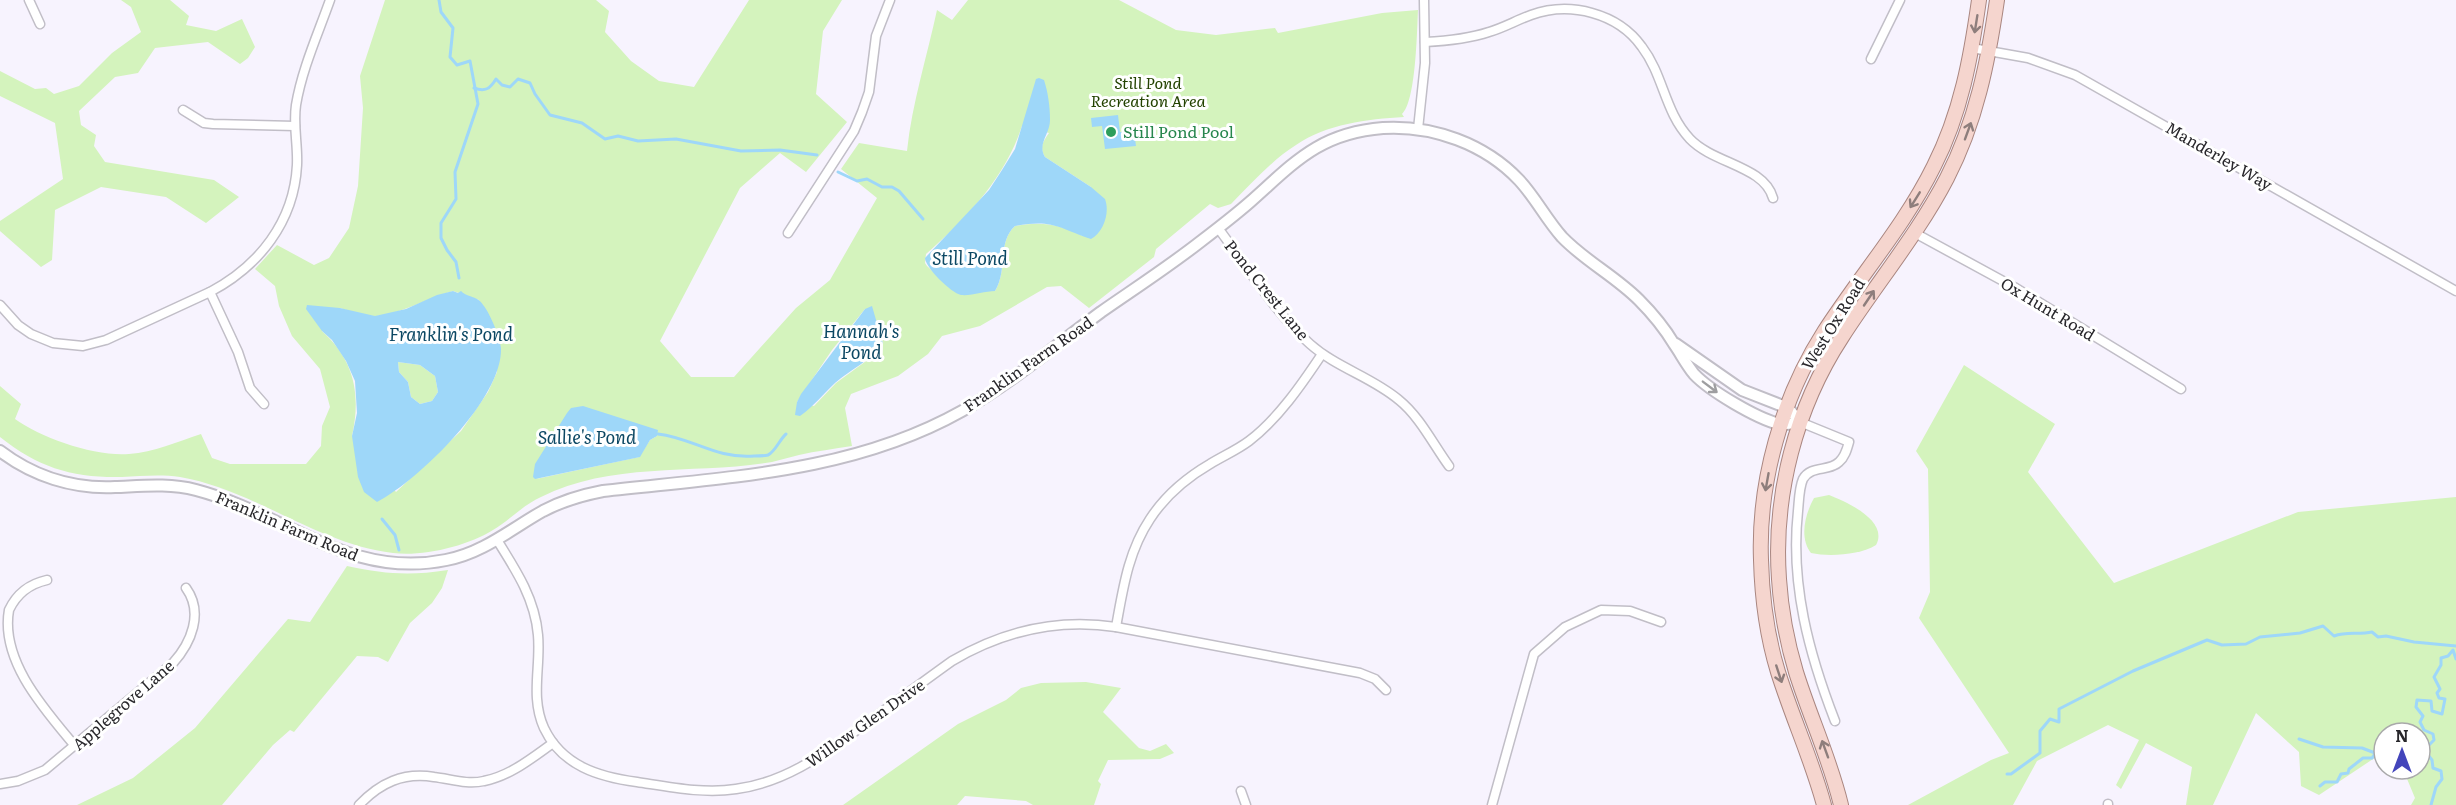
<svg xmlns="http://www.w3.org/2000/svg" width="2456" height="805" viewBox="0 0 2456 805" font-family="Literata,serif">
<style>
.green{fill:#d4f3bd;fill-rule:evenodd}
.water{fill:#9ed7f9;fill-rule:evenodd}
.lines{fill:none;stroke-linecap:round;stroke-linejoin:round}
.stream{stroke:#9ed7f9;stroke-width:3}
.minor-casing{stroke:#c1bec7;stroke-width:11}
.tertiary-casing{stroke:#c1bec7;stroke-width:14}
.primary-casing{stroke:#a98680;stroke-width:16}
.minor{stroke:#fff;stroke-width:8}
.tertiary{stroke:#fff;stroke-width:10}
.primary{stroke:#f5d5ce;stroke-width:14}
.oneway{stroke:#8e7e7c}
.oneway2{stroke:#9e9ea0}
.leisure-dot{fill:#2e9e5b;stroke:#fff;stroke-width:2}
.labels{text-anchor:middle;stroke-width:6;stroke-linejoin:round;paint-order:stroke}
.park-label{font-size:16px;font-style:italic;fill:#234200;stroke:#fff}
.leisure-label{font-size:16px;fill:#27864d;stroke:#fff;text-anchor:start}
.street-label{font-size:16px;fill:#28272b;stroke:#fff}
.water-label{font-size:18px;font-style:italic;fill:#0b4763;stroke:#fff}
</style>
<rect width="100%" height="100%" fill="#f7f3fe"/>
<g class="green">
<polygon points="121,0 170,0 189,16 186,25 216,31 242,19 255,47 248,58 240,64 208,42 155,48 138,73 115,77 79,111 81,125 96,135 94,146 105,162 214,180 239,197 206,223 166,197 101,187 55,210 52,260 41,267 0,231 0,221 63,179 55,123 0,96 0,71 35,89 46,88 54,94 79,86 112,53 141,32 131,7"/>
<path d="M385 0H596L609 11 605 32 631 61 659 81 694 87 749 0H842L823 31 816 94 847 122 806 172 780 153 740 188 660 341 691 377H734L796 308 830 280 877 198 841 169 859 143 907 151C912 103 927 57 937 10L952 20 968 0H1119L1176 30 1216 35 1275 28 1278 33 1382 13 1418 10C1417 31 1416 102 1402 114L1404 117C1367 119 1327 124 1296 145 1272 160 1251 184 1231 204L1218 208 1210 204 1156 249 1154 257 1089 308 1061 286 1047 287 980 326 942 336 928 354 898 376 851 394 845 408 852 446C834 449 816 451 799 455 790 457 781 460 772 462 696 475 613 461 541 497 523 505 510 520 493 530 468 546 422 557 393 553 317 544 255 490 180 477 161 474 141 476 122 477 73 478 39 468 0 437V386L21 404 15 419C41 438 96 457 129 454 154 452 177 442 201 434L212 458 230 464H306L321 446 322 426 330 407 320 369 292 336 279 306 275 286 255 269 277 245 314 265 329 258 349 228 358 186 363 108 360 76ZM1022 126 1049 133C1043 142 1039 147 1045 157L1091 187 1083 236C1060 224 1041 221 1015 226 997 242 1008 270 995 291L953 290 927 266 925 263 926 254C967 218 1005 178 1022 126ZM453 291 479 300 497 372 488 392 461 431 396 492 352 436C361 395 355 361 322 331L340 308C351 311 366 317 377 316 404 313 427 298 453 291ZM865 309 878 323 883 344 873 356 836 383 814 406 797 402 832 350ZM657 436 650 440 639 457 536 479Z"/>
<polygon points="398,362 420,365 435,376 438,392 432,401 420,404 411,397 408,382 399,372"/>
<polygon points="1964,365 2055,424 2028,472 2114,583 2298,512 2456,497 2456,805 2411,805 2415,798 2405,774 2396,769 2420,769 2420,733 2384,733 2384,762 2376,757 2319,795 2301,786 2299,752 2256,713 2213,805 2186,805 2192,767 2146,743 2121,789 2116,785 2139,740 2108,725 2037,761 2013,805 1908,805 1991,760 2009,753 1919,618 1930,592 1928,469 1916,451"/>
<path d="M1829 495C1847 502 1889 521 1876 545 1860 555 1829 557 1811 553 1799 538 1805 514 1814 498Z"/>
<path d="M347 566C385 574 409 576 448 570L442 588 432 603 410 623 388 662 378 657 357 656 294 732 290 730 273 745 222 805H77L133 778 195 728 288 619 310 622Z"/>
<polygon points="1086,682 1121,688 1103,712 1139,748 1150,751 1166,744 1174,753 1160,759 1108,760 1098,781 1101,784 1094,805 1033,805 1026,801 965,796 957,805 843,805 958,724 1006,700 1021,688 1041,683"/>
</g>
<g class="water">
<path d="M1039 78 1044 80C1048 92 1050 107 1050 120 1050 134 1037 144 1045 157L1091 187 1105 199C1110 212 1104 232 1091 239 1058 228 1053 219 1015 226 997 242 1008 270 995 291 985 291 972 296 961 295 951 293 925 267 925 258L989 190 1002 170 1015 149 1036 79Z"/>
<polygon points="1118,115 1120,132 1134,131 1136,146 1105,149 1102,126 1092,127 1091,118"/>
<path d="M453 291 458 293 461 291C466 296 472 296 477 299 487 304 500 337 501 348 503 398 419 480 377 502L364 492 358 477 352 436 357 413 355 381 346 361 332 340 322 331 306 309 307 305 340 308 375 316 406 309 437 295ZM398 362 420 365 435 376 438 392 432 401 420 404 411 397 408 382 399 372Z"/>
<path d="M872 306 883 344C870 361 851 369 835 383 823 394 814 406 800 416L795 415 797 402 801 394 865 309Z"/>
<polygon points="583,406 658,430 657,436 650,440 640,457 535,479 533,477 535,464 567,413 571,408"/>
</g>
<g class="lines">
<g class="stream">
<polyline points="439,0 441,12 453,28 450,57 457,65 470,61 478,104 455,172 456,199 441,223 441,238 447,250 456,262 459,278"/>
<path d="M474 88C485 92 490 89 496 79L502 85 510 87 518 79 530 83 535 94 550 115 582 123 605 139 618 136 638 141 676 139 741 151 780 150 817 155"/>
<polyline points="838,172 857,181 867,179 882,187 892,187 899,191 923,219"/>
<path d="M658 434C693 438 715 459 754 456 758 456 764 456 768 455 775 452 780 439 786 434"/>
<polyline points="382,519 395,535 399,550"/>
<polyline points="2299,739 2323,747 2362,748 2375,753 2384,751"/>
<path d="M2007 774H2011L2040 753V731L2050 719 2059 722V709L2133 671 2207 640 2222 645 2246 644 2260 637 2300 633 2323 626 2334 636C2347 631 2358 635 2372 632L2378 637 2386 636 2414 642 2456 646"/>
<polyline points="2320,786 2325,782 2337,782 2341,774 2348,773 2349,769 2363,758 2372,758 2375,754"/>
<polyline points="2431,805 2436,787 2442,779 2441,771 2433,768 2432,760 2424,750 2434,740 2433,734 2424,730 2420,722 2423,716 2416,707 2417,700 2431,701 2432,711 2442,714 2445,699 2439,698 2437,693 2440,689 2434,677 2441,665 2441,658 2448,656 2453,650 2456,659"/>
</g>
<defs>
<g id="minor">
<polyline points="29,0 40,24"/>
<path d="M1425 42C1446 41 1468 39 1489 32 1503 28 1517 20 1531 15 1570 1 1618 13 1642 47 1664 76 1664 111 1690 139 1714 164 1764 166 1773 198"/>
<polyline points="1972,48 2028,58 2075,75 2456,291"/>
<polyline points="1871,59 1900,0"/>
<polyline points="183,110 204,123 213,124 295,126"/>
<polyline points="1418,129 1425,63 1424,0"/>
<path d="M1218 228C1246 265 1276 314 1310 344 1337 368 1372 377 1399 400 1420 417 1433 444 1449 466"/>
<polyline points="1913,232 2014,287 2181,389"/>
<polyline points="788,233 854,131 862,112 869,92 876,36 890,0"/>
<polyline points="210,292 238,352 250,388 264,404"/>
<path d="M0 305 18 325 31 334 53 343 83 346 106 340 210 292C259 266 294 222 297 165 298 145 293 125 296 105 302 69 318 34 330 0"/>
<path d="M1800 422 1849 442C1847 449 1845 457 1839 462 1829 472 1811 465 1803 479 1799 488 1799 501 1798 511 1790 584 1809 654 1835 721"/>
<path d="M497 540C516 570 535 599 538 635 541 667 530 697 544 728 562 766 599 777 637 782 670 787 704 794 736 789 788 782 826 752 868 722 896 702 924 681 952 661 1003 631 1057 618 1116 627L1360 673 1375 679 1386 690"/>
<path d="M47 580C29 584 17 593 9 610 0 661 45 710 75 746"/>
<path d="M1116 627C1123 589 1128 552 1150 519 1165 496 1186 478 1210 464 1223 456 1237 450 1249 441 1278 419 1302 384 1322 354"/>
<path d="M0 784 18 781 45 770 173 663C191 643 204 613 186 588"/>
<polyline points="1241,791 1246,805"/>
<path d="M359 805C380 783 403 772 434 777 451 779 467 785 484 781 510 776 532 758 553 743"/>
<polyline points="1492,805 1534,654 1565,627 1601,610 1630,611 1661,622"/>
<polyline points="2108,805 2108,804"/>
</g>
<g id="tertiary">
<polyline points="1676,344 1742,390 1788,408 1800,422"/>
<path d="M0 451C33 476 73 489 115 487 142 486 169 483 196 490 284 513 349 580 446 560 483 553 511 529 543 511 562 501 582 495 603 491 726 477 852 473 962 411 1011 383 1055 346 1101 312 1134 289 1168 267 1200 242 1217 229 1234 216 1250 202 1294 163 1319 133 1383 128 1433 125 1485 144 1519 180 1535 197 1546 219 1562 237 1585 261 1615 276 1639 300 1652 313 1665 329 1674 344 1681 354 1686 364 1694 374 1710 391 1756 418 1779 424 1786 425 1794 423 1800 422"/>
</g>
<g id="primary">
<path d="M1824 805C1812 760 1792 717 1778 672 1767 636 1762 598 1761 560 1758 482 1782 398 1824 332 1860 276 1905 225 1934 166 1961 113 1971 57 1979 0"/>
<path d="M1841 805C1830 759 1810 717 1796 672 1787 642 1781 610 1779 579 1773 495 1796 407 1842 337 1876 284 1918 234 1947 178 1976 122 1988 62 1997 0"/>
</g>
</defs>
<use href="#minor" class="minor-casing"/>
<use href="#tertiary" class="tertiary-casing"/>
<use href="#primary" class="primary-casing"/>
<use href="#minor" class="minor"/>
<use href="#tertiary" class="tertiary"/>
<use href="#primary" class="primary"/>
</g>
<defs><path id="oneway-shaft" d="M-6 0H5M1.5-3L5.5 0L1.5 3" fill="none" stroke-width="1.6" stroke-linecap="round" stroke-linejoin="round" transform="scale(1.5)"/></defs>
<g class="oneway">
<use href="#oneway-shaft" transform="translate(1976 24) rotate(99)"/>
<use href="#oneway-shaft" transform="translate(1968 131) rotate(-70)"/>
<use href="#oneway-shaft" transform="translate(1915 200) rotate(122)"/>
<use href="#oneway-shaft" transform="translate(1869 298) rotate(-56)"/>
<use href="#oneway-shaft" transform="translate(1767 482) rotate(100)"/>
<use href="#oneway-shaft" transform="translate(1779 674) rotate(72)"/>
<use href="#oneway-shaft" transform="translate(1825 749) rotate(-110)"/>
</g>
<use class="oneway2" href="#oneway-shaft" transform="translate(1710 387) rotate(37)"/>
<circle class="leisure-dot" cx="1111" cy="132" r="6"/>
<g class="labels">
<g class="park-label">
<text x="1148" y="89">Still Pond<tspan x="1148" dy="18">Recreation Area</tspan></text>
</g>
<g class="leisure-label">
<text x="1123" y="138">Still Pond Pool</text>
</g>
<g class="street-label">
<text transform="translate(2219 156) rotate(30)" y="6">Manderley Way</text>
<text transform="translate(1267 290) rotate(51)" y="6">Pond Crest Lane</text>
<text transform="translate(2048 309) rotate(31)" y="6">Ox Hunt Road</text>
<text transform="translate(1833 324) rotate(-58)" y="6">West Ox Road</text>
<text transform="translate(1028 364) rotate(-35)" y="6">Franklin Farm Road</text>
<text transform="translate(287 526) rotate(23)" y="6">Franklin Farm Road</text>
<text transform="translate(123 705) rotate(-41)" y="6">Applegrove Lane</text>
<text transform="translate(865 723) rotate(-35)" y="6">Willow Glen Drive</text>
</g>
<g class="water-label">
<text x="970" y="265">Still Pond</text>
<text x="861" y="338">Hannah's<tspan x="861" dy="21">Pond</tspan></text>
<text x="451" y="341">Franklin's Pond</text>
<text x="587" y="444">Sallie's Pond</text>
</g>
</g>
<g transform="translate(2402 751)"><circle r="28" fill="#ffffff" stroke="#a9a9aa" stroke-width="1.5"/>
<path d="M0-4.5L10 22L0 15L-10 22Z" fill="#4345bb"/>
<text y="-9" font-size="16" font-weight="bold" text-anchor="middle" fill="#28272b">N</text>
</g>
</svg>
